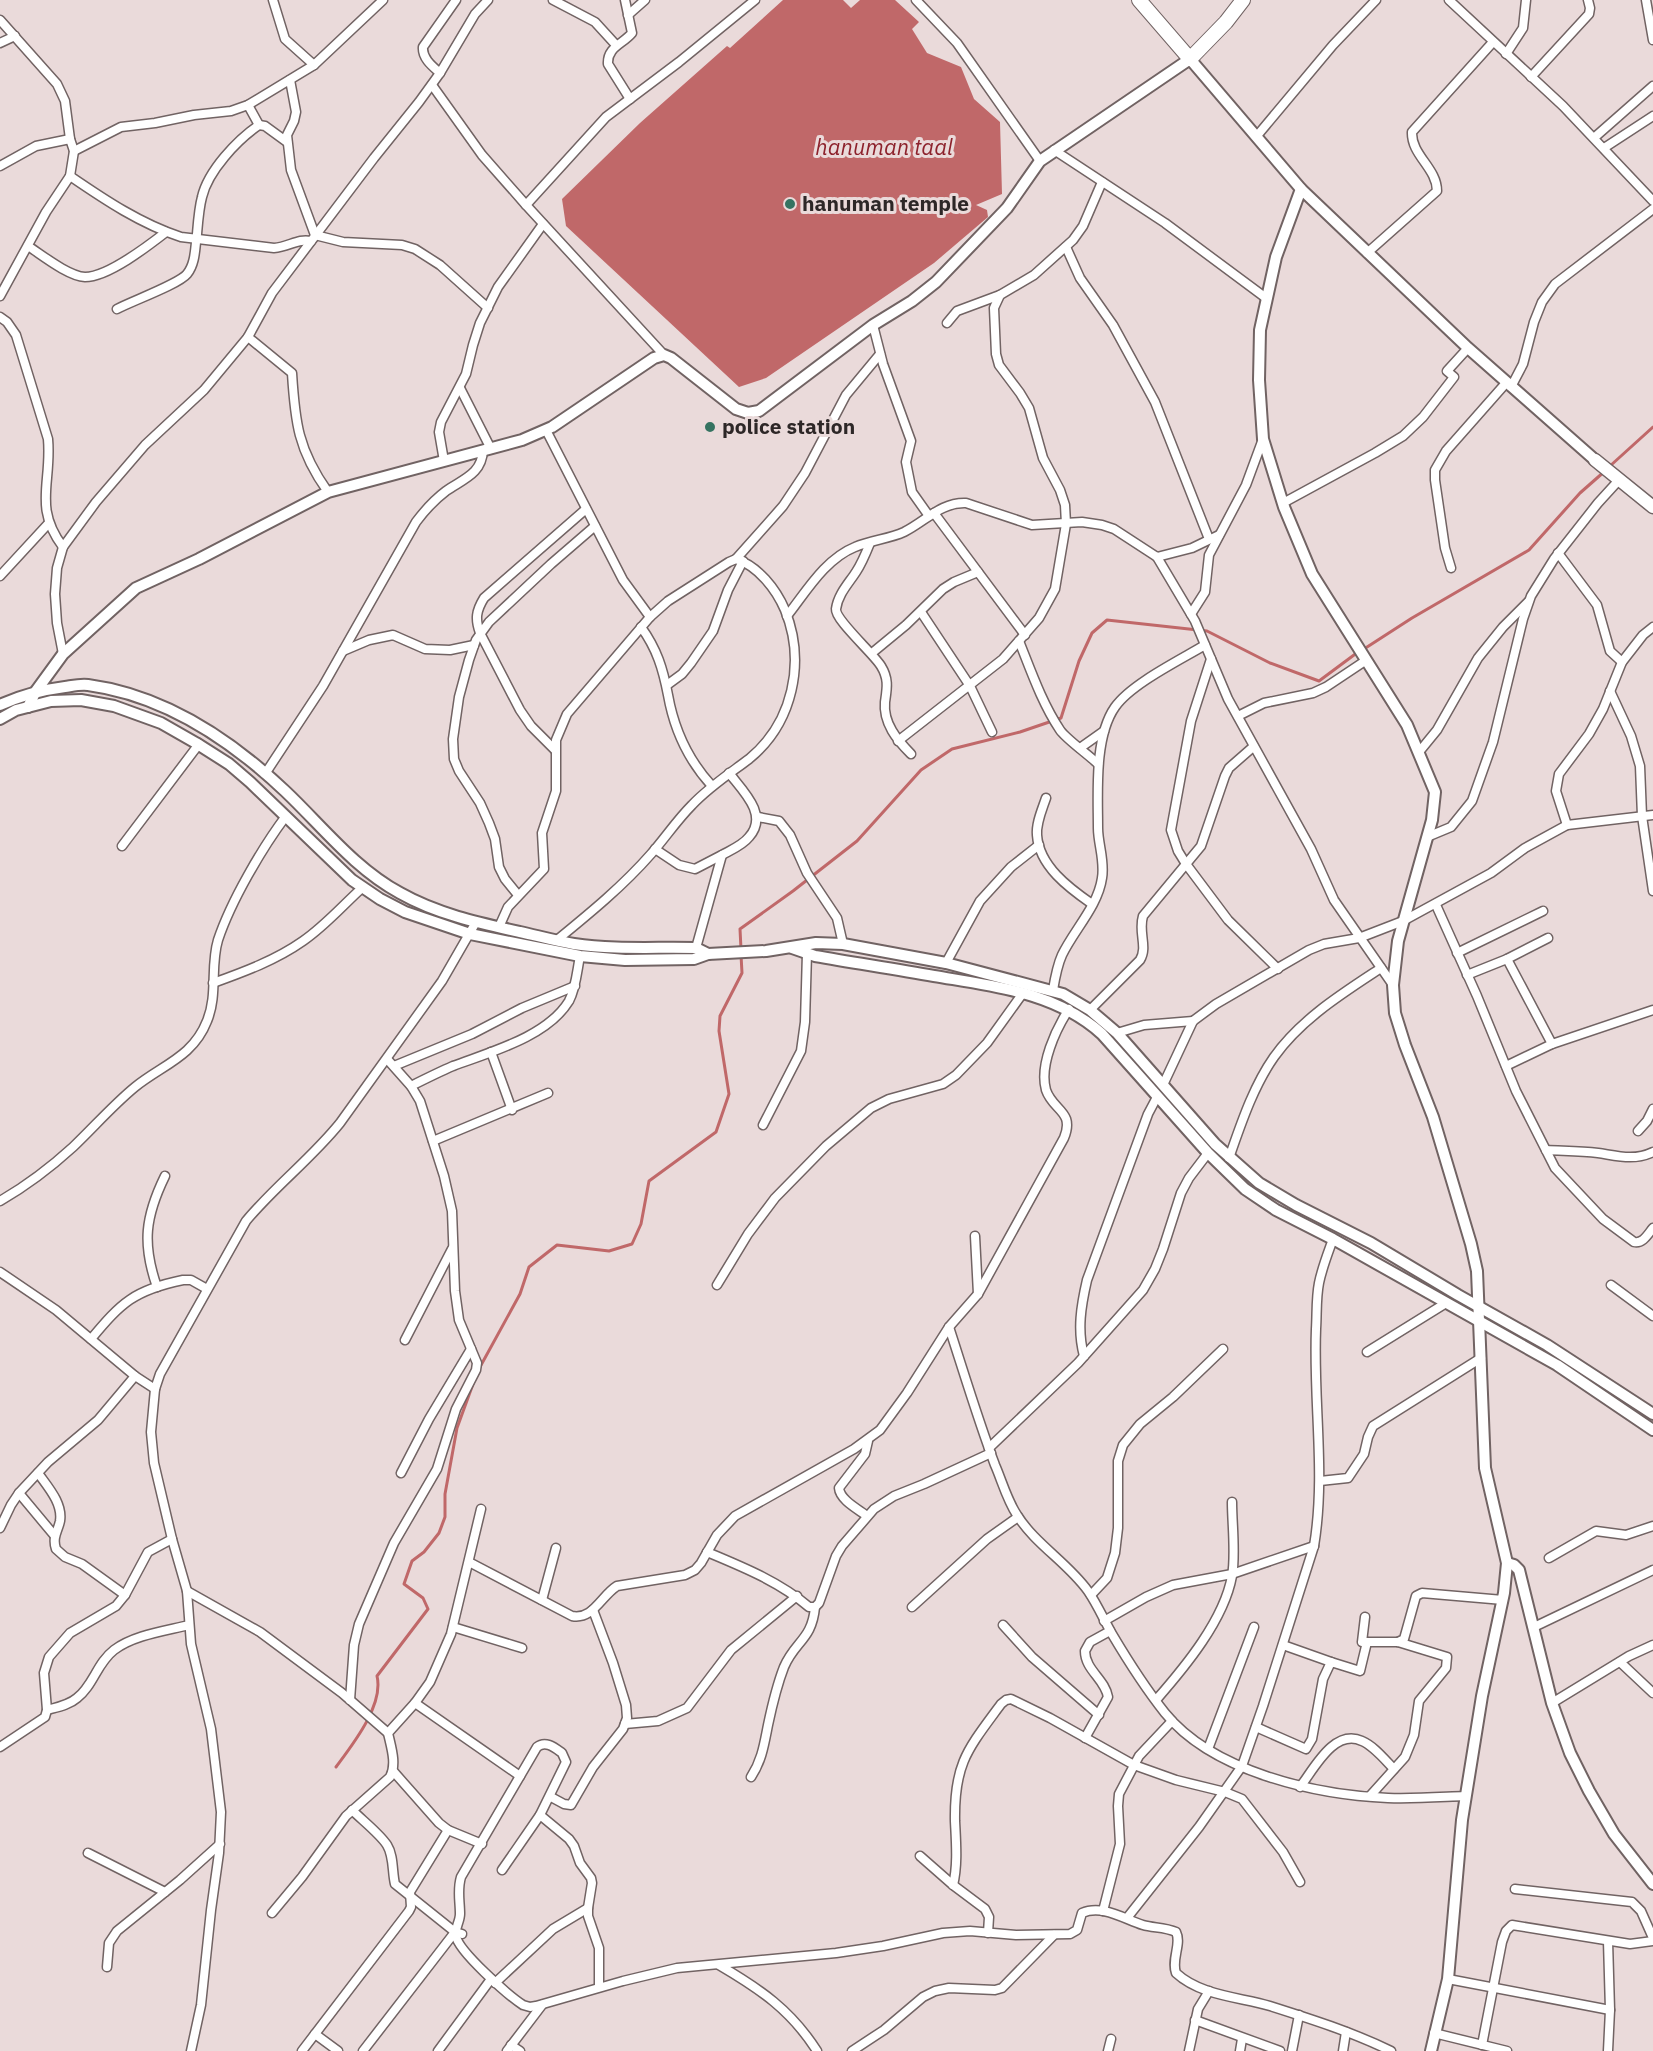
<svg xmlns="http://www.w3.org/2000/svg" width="1653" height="2051" viewBox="0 0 1653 2051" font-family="'IBM Plex Sans',sans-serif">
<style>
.water{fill:#c06869}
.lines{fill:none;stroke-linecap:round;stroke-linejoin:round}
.stream{stroke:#c06869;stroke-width:3}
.minor-casing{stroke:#716363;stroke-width:11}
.tertiary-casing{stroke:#716363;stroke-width:14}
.secondary-casing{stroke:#716363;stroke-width:15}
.primary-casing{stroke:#716363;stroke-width:16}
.minor{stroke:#fff;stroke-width:8}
.tertiary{stroke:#fff;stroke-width:10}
.secondary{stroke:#fff;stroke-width:12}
.primary{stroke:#fff;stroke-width:14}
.poi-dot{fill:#357361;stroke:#eadada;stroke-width:2}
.labels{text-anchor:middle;stroke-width:6;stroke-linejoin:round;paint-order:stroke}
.poi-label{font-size:21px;font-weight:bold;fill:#2d2727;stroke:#eadada;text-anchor:start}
.water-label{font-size:22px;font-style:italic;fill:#8d222c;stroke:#eadada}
</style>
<rect width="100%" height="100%" fill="#eadada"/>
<polygon class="water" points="783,0 843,0 851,8 860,0 895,0 919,22 912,29 927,53 961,67 974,99 1000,122 1002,194 976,205 987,210 988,217 934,263 766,378 739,387 566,226 562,199 640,123 727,46 730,48"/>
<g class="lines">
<g class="stream">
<polyline points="1610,466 1653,427"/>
<polyline points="1364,649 1412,618 1529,550 1580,493 1605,471"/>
<polyline points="741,949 740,929 793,891 857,841 921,770 952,749 1020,732 1061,718 1079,661 1092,633 1107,620 1207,631 1270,663 1319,681 1358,652"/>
<polyline points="480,1367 520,1294 529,1267 557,1245 609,1251 632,1244 641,1224 649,1181 716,1132 729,1094 719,1031 720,1016 742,973 741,955"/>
<path d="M336 1767C353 1744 384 1705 377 1676L428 1609 423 1598 404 1584 412 1561 424 1552 439 1533 445 1517V1494L457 1428 473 1384"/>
</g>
<defs>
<g id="minor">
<polyline points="273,0 285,39 314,65"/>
<polyline points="553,0 595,22 616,45"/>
<path d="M625 0 632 33C623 44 607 47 608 64L630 99"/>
<polyline points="916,0 957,43 1040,161"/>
<polyline points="1449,0 1563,106 1653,201"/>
<polyline points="1646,0 1653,40"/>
<polyline points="628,15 645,0"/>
<polyline points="0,20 57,84 65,101 70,139 74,151 70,176 46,212 0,296"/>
<polyline points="0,43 15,36"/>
<polyline points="1506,54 1523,28 1526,0"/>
<path d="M440 73C432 66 422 58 423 47L456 0"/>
<polyline points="1531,77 1589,14 1590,8 1588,0"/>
<polyline points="290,80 296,112 294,121 287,135 291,170 315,235 343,242 402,245 415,249 440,265 488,308"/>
<polyline points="432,85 482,155 526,205"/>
<polyline points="248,105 259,125"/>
<polyline points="1256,137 1333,45 1376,0"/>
<polyline points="1595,137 1653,86"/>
<polyline points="1604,148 1653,116"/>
<polyline points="1054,150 1165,223 1266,298"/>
<polyline points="74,151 121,127 155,123 194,115 231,111 248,105 314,65 383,0"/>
<polyline points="0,166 36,146 70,139"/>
<path d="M70 176C105 200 141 224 181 237L274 248C289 247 298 238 311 241"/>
<path d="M28 246C42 255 68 276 85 277 108 277 148 246 166 232"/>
<polyline points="1066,247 1080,278 1113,325 1155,402 1209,539"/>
<path d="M1367 253 1437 191C1437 168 1411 155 1412 132L1493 42"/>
<path d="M117 309C132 301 179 284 187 274 196 263 195 246 197 234 198 222 199 208 202 197 208 171 237 140 259 125L265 126 287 142"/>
<path d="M0 317 7 322 16 335 48 439C52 483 33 507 63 547"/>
<polyline points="947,323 957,311 1000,295"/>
<polyline points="873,325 883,364 911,441 906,462 912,492 929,516"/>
<polyline points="664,355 526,205 606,117 679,62 755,0"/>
<polyline points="1511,387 1523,364 1534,322 1542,302 1555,284 1653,209"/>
<polyline points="460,388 491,449"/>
<polyline points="546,430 623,580 650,617"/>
<polyline points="444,461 439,432 441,422 466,374 473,345 480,323 498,287 543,224"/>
<path d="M328 492C298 450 295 422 292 373L248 337 272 293 374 158 419 102 440 73 475 14 488 0"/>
<polyline points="1283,503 1375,453 1403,436 1423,417 1454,377 1447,371 1468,348"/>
<polyline points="934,513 1025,635"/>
<path d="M870 543C866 553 862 563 856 572 849 583 838 594 836 609 835 620 873 653 881 666 889 679 887 688 885 702 883 723 897 740 911 754"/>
<polyline points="1558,553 1597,605 1610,651 1622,662"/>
<polyline points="1157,557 1195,621 1228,699 1311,849 1334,900 1393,985"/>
<polyline points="736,559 783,506 805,473 846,395 880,354"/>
<polyline points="1451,568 1445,548 1435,480 1435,470 1446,451 1506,383"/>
<polyline points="0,576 48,524"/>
<polyline points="921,612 970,686 992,732"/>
<polyline points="1191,614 1205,592 1209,555 1246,485 1263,439"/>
<path d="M787 616C806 592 825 559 855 547 871 540 889 539 904 532 926 521 941 502 966 503L1032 525 1082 522 1102 525 1114 529 1157 557 1192 548 1219 535"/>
<path d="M641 627C657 649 663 669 668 695 674 729 689 761 712 786"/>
<path d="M1019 641C1031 671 1042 703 1060 730 1066 739 1089 755 1098 764"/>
<polyline points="343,651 369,640 393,635 425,649 450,650 474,645"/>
<polyline points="872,653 906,625 943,589 954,582 978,572"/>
<polyline points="63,654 57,623 55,594 57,568 63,547 96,502 145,445 204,390 248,337"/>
<polyline points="1211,659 1191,721 1171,830 1178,851 1186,864 1228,920 1278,969"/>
<polyline points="667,685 682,674 691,663 713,631 728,590 743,561"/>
<polyline points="1610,691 1631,736 1640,766 1642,816 1653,891"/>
<polyline points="1238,716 1264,703 1313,693 1326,687 1365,661"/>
<polyline points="898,741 1003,659 1039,618 1055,589 1066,524 1065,505 1060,490 1043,458 1029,408 1020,393 999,365 996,354 994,308 1000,295 1034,275 1073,240 1083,226 1102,182"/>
<polyline points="1080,748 1104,731"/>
<path d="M555 750 531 726 520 710 480 633C475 619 476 611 484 598L586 509"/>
<polyline points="1419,752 1437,730 1478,658 1503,627 1528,602"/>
<path d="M265 774 323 686 416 522C425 510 434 500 446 491 463 479 482 474 483 450"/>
<path d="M1046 798C1042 810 1036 823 1037 835 1039 866 1069 888 1092 904"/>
<polyline points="758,817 779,821 790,835 807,873 837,918 843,944"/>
<polyline points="1567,825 1556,791 1559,774 1589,734 1603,709 1622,662 1643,635 1653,627"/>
<polyline points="1427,837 1451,827 1472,801 1493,742 1523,619 1531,596 1554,559 1598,503 1619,480"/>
<polyline points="122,846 199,744"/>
<polyline points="655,849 679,865 695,869 722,855"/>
<polyline points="518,895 505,879 499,867 495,839 489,823 480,803 459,771 454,759 453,739 459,697 469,660 476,640 489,622 551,564 595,526"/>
<path d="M1436 905 1477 996 1516 1091 1555 1168 1603 1219 1634 1242C1643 1244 1648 1234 1653 1228"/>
<path d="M499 927 508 907 544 869 542 833 556 791V740L567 714 650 617 668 601 729 562 736 559C758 566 776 589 785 610 806 662 793 723 749 759 729 774 709 787 692 805 677 820 665 838 651 854 623 886 590 913 557 940"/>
<path d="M696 948 722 855C731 850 743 845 749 837 769 815 743 791 729 773"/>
<polyline points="1457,953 1543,911"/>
<polyline points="1507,959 1552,1044"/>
<polyline points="946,963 980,901 1011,867 1039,845"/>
<polyline points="1467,975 1507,959 1548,938"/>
<path d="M213 983C244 972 276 960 303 941 325 926 343 905 363 887"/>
<path d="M1053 990C1055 978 1057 966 1062 955 1074 930 1098 906 1102 878 1105 861 1098 844 1098 828 1098 793 1094 737 1115 707 1131 684 1180 660 1205 645"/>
<path d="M1090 1010 1140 960C1148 947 1138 932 1143 916L1201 846 1225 776 1229 768 1253 747"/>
<polyline points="1117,1033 1144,1025 1193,1021"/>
<polyline points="491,1052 512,1110"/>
<polyline points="394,1066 472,1034 522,1008 575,986"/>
<polyline points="1506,1066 1552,1044 1653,1010"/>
<polyline points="1163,1085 1193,1021 1216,1004 1309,950 1324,944 1359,938 1403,921 1491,873 1525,848 1567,825 1653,815"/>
<path d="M411 1086C425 1079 439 1072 453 1066 490 1052 547 1037 569 1001 576 988 577 971 580 956"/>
<polyline points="763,1125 801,1051 805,1022 807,953"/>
<polyline points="1638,1131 1647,1121 1653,1109"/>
<polyline points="433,1141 548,1093"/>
<path d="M1546 1150C1563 1151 1580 1151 1598 1153 1618 1156 1634 1161 1653 1152"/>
<path d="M1229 1158C1241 1124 1253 1087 1274 1057 1301 1019 1343 993 1381 968"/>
<path d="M0 1201C26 1186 50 1168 73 1147 94 1127 113 1105 135 1087 162 1065 193 1057 207 1021 218 995 210 966 218 940 231 901 262 848 286 816"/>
<polyline points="975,1236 978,1294"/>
<polyline points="0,1272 56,1310 135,1376 155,1389"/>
<polyline points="717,1285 748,1234 775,1198 826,1146 871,1108 889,1099 943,1084 956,1075 987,1043 1023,993"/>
<polyline points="1611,1285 1653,1316"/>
<path d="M157 1287C142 1244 145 1217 165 1176"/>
<path d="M949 1327C964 1373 978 1420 995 1465 1002 1481 1007 1500 1017 1515 1035 1544 1068 1563 1088 1591 1097 1604 1104 1620 1112 1634 1128 1661 1146 1689 1165 1713 1213 1772 1316 1795 1388 1798 1414 1799 1440 1797 1465 1796"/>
<path d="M91 1339C121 1303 134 1290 183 1280H191L207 1289"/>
<polyline points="405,1340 452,1249"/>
<polyline points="1367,1352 1446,1303"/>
<path d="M1084 1356C1077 1330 1081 1306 1087 1280L1148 1114 1157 1097"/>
<polyline points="989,1448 1078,1363 1143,1290 1155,1269 1163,1249 1181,1193 1189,1178 1208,1153"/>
<path d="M38 1473C47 1486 63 1503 60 1521 58 1531 52 1537 56 1549L65 1557 82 1564 125 1595"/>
<polyline points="401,1473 429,1419 471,1349"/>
<polyline points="1320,1481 1348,1478 1364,1454 1368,1437 1373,1426 1481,1358"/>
<polyline points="19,1493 54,1535"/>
<path d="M867 1516C858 1509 840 1500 839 1488L865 1454 868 1441"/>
<polyline points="0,1528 11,1505 19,1493 48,1462 98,1420 135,1376"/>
<path d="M707 1552C743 1567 780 1582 809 1607H815L819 1603 836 1556 842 1546 874 1509 894 1496 924 1484 991 1453"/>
<polyline points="1549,1558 1596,1531 1626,1535 1653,1526"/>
<path d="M469 1562 572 1616C593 1620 601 1596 617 1586L685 1575 695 1570 701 1563 717 1535 735 1516 854 1449 880 1430 907 1393 949 1327 978 1294 1064 1138C1075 1111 1053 1111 1046 1090 1039 1065 1056 1029 1069 1009"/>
<polyline points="187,1591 260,1632 342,1693 388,1733"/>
<polyline points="1091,1595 1107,1578 1115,1553 1118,1528 1118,1461 1123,1445 1140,1424 1173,1397 1223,1349"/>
<polyline points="542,1600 556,1548"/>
<polyline points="912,1607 987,1539 1018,1517"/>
<polyline points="1365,1617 1362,1642 1398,1642 1447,1657 1446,1668 1419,1701 1414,1735 1405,1757 1370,1796"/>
<polyline points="1104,1621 1146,1597 1173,1585 1232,1574 1314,1546"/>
<polyline points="1003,1625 1032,1657 1099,1715"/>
<polyline points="453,1627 522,1648"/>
<polyline points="1534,1627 1653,1570"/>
<polyline points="1398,1642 1404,1639 1416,1596 1422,1593 1503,1600"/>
<polyline points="1283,1645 1331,1662"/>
<polyline points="1620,1662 1653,1693"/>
<polyline points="350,1700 354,1645 359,1624 394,1543 437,1469 456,1409 476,1370 477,1363 459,1320 455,1291 452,1211 444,1176 420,1101 411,1086 387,1059"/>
<path d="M1156 1700C1185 1667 1224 1620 1232 1576 1236 1555 1232 1524 1232 1502"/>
<polyline points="415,1703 520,1776"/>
<polyline points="1552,1703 1629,1656 1653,1645"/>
<path d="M47 1710C58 1707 69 1705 77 1698 93 1686 97 1663 114 1650 134 1635 165 1631 189 1625"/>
<polyline points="625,1724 658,1721 687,1708 731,1650 797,1596"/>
<polyline points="1256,1727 1306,1749 1312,1739 1323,1679 1331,1662 1360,1671 1367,1642"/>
<path d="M1085 1738 1108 1697C1105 1679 1085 1670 1085 1651L1090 1642 1110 1631"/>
<polyline points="0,1747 45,1717 47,1710 44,1673 49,1657 70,1633 116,1606 125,1595 148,1552 172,1539"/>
<polyline points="1208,1749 1254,1627"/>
<polyline points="393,1771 439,1823 448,1830 482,1844"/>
<path d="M751 1777C762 1760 764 1745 768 1725 772 1706 777 1685 784 1667 795 1641 812 1640 815 1607"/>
<path d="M1300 1787C1314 1769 1334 1728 1362 1741 1374 1746 1385 1760 1394 1769"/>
<polyline points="551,1797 564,1804 571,1805 593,1767 623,1729 627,1718 626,1705 613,1663 593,1610"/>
<path d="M352 1810C362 1820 380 1834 387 1845 394 1856 392 1872 395 1884L455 1932 462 1934"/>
<polyline points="540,1815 569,1839 574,1846 580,1863 591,1878 592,1883 588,1908 588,1916 599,1948 599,1987"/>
<polyline points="88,1853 165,1892"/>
<polyline points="920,1856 953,1885 985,1909 989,1917 988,1933"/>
<path d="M502 1870 540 1815 566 1762 562 1753C555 1748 546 1740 537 1747L461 1877C457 1890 460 1901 460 1914 460 1922 454 1929 456 1936 458 1951 509 1996 523 2005L530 2007 536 2006 623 1981 677 1968 836 1953 883 1946 943 1933 970 1931 1016 1935 1070 1934 1077 1930 1082 1913C1102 1904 1124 1919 1143 1925 1153 1928 1165 1927 1176 1932 1182 1944 1171 1959 1176 1973 1201 1996 1240 1997 1270 2006 1311 2019 1352 2032 1391 2051"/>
<path d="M953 1885C958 1865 956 1842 955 1821 954 1763 968 1749 1001 1704L1006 1700 1011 1699 1050 1718 1134 1765 1176 1780 1225 1792 1242 1799 1283 1852 1300 1882"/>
<polyline points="1515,1889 1632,1902 1641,1911 1653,1938"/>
<polyline points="1103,1911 1120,1844 1118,1806 1119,1794 1139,1756 1172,1721"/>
<path d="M272 1913 302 1877 346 1816 390 1777C397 1764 391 1747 388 1733L415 1703 430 1682 451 1634 481 1509"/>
<path d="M1127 1918 1199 1827 1242 1766 1263 1706 1314 1546C1326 1474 1313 1402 1316 1329 1317 1314 1316 1298 1319 1283 1322 1268 1328 1253 1333 1239"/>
<path d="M719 1965C760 1989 791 2010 817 2051"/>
<polyline points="107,1967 109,1943 117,1931 180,1880 220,1844"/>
<polyline points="1448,1979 1610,2010"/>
<polyline points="495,1983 553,1929 588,1908"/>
<polyline points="1195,2020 1280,2051"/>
<polyline points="1434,2033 1507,2051"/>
<polyline points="315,2034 338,2051"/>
<polyline points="511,2045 520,2051"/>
<polyline points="1482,2045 1502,1942 1506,1931 1512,1925 1630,1944 1653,1941"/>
<path d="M191 2051 201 2005 211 1910 219 1853 221 1812 211 1729 191 1644 187 1591 172 1539 154 1463 151 1432 155 1389 160 1374 246 1221C275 1186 311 1159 340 1123L442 981 476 922"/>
<polyline points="302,2051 409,1911 411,1907 410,1892 448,1830"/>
<polyline points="363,2051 455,1932"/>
<polyline points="438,2051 491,1979"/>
<polyline points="507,2051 542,2005"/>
<polyline points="852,2051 884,2030 923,1997 935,1991 949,1988 995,1990 1002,1988 1054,1935"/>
<polyline points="1108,2051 1111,2039"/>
<polyline points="1189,2051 1198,2009 1209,1991"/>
<polyline points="1240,2051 1242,2039"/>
<polyline points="1292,2051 1299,2015"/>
<polyline points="1343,2051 1346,2032"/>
<polyline points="1608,2051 1610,2010 1608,1941"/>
</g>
<g id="tertiary">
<polyline points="1301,189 1276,257 1260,330 1259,380 1263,439 1284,507 1312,574 1407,725 1435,792 1432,820 1398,941 1393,985 1395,1013 1405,1045 1433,1117 1471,1244 1477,1271 1485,1468 1507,1563 1504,1593 1482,1696 1462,1820 1448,1979 1431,2051"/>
<path d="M0 705C22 695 41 690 65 687 72 686 80 684 88 685 163 695 231 740 285 791 322 826 354 868 400 893 437 914 479 923 520 932 538 936 556 941 574 944 614 950 656 947 696 948L708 954"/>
<polyline points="28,707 36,691 63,654 136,588 199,559 328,492 522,440 552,427 654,358 664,355 671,358 736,409 748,413 759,411 873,325 912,301 936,282 1007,208 1040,161 1190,59 1301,189 1468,348 1595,460"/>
<polyline points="0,719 16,710 51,701 81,700 114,706 161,723 196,743 229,764 250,782 352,880 380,899 405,912 470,934 580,956 625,960 694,959 708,954 766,951 816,943 843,944 946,963 1063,994 1090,1010 1117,1033 1215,1144 1259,1183 1296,1205 1371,1243 1458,1295 1547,1345 1653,1414"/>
<path d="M792 948 815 956C855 963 895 969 934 976 993 986 1056 992 1102 1034L1208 1153 1245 1189 1276 1210 1333 1239 1557 1365 1653 1430"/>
<polyline points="1507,1563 1514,1565 1519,1570 1552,1703 1570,1753 1589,1791 1614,1834 1653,1884"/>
</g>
<polyline id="secondary" points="1595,460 1653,507"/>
<polyline id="primary" points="1139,0 1190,59 1226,22 1243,0"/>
</defs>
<use href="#minor" class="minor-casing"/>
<use href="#tertiary" class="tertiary-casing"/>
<use href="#secondary" class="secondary-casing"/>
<use href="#primary" class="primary-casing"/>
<use href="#minor" class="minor"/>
<use href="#tertiary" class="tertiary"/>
<use href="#secondary" class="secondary"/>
<use href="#primary" class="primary"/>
</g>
<g class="poi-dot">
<circle cx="790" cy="204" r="6"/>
<circle cx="710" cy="427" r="6"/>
</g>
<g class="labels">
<g class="poi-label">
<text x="802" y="211">hanuman temple</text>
<text x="722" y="434">police station</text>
</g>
<g class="water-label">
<text x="884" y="155">hanuman taal</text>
</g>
</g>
</svg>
